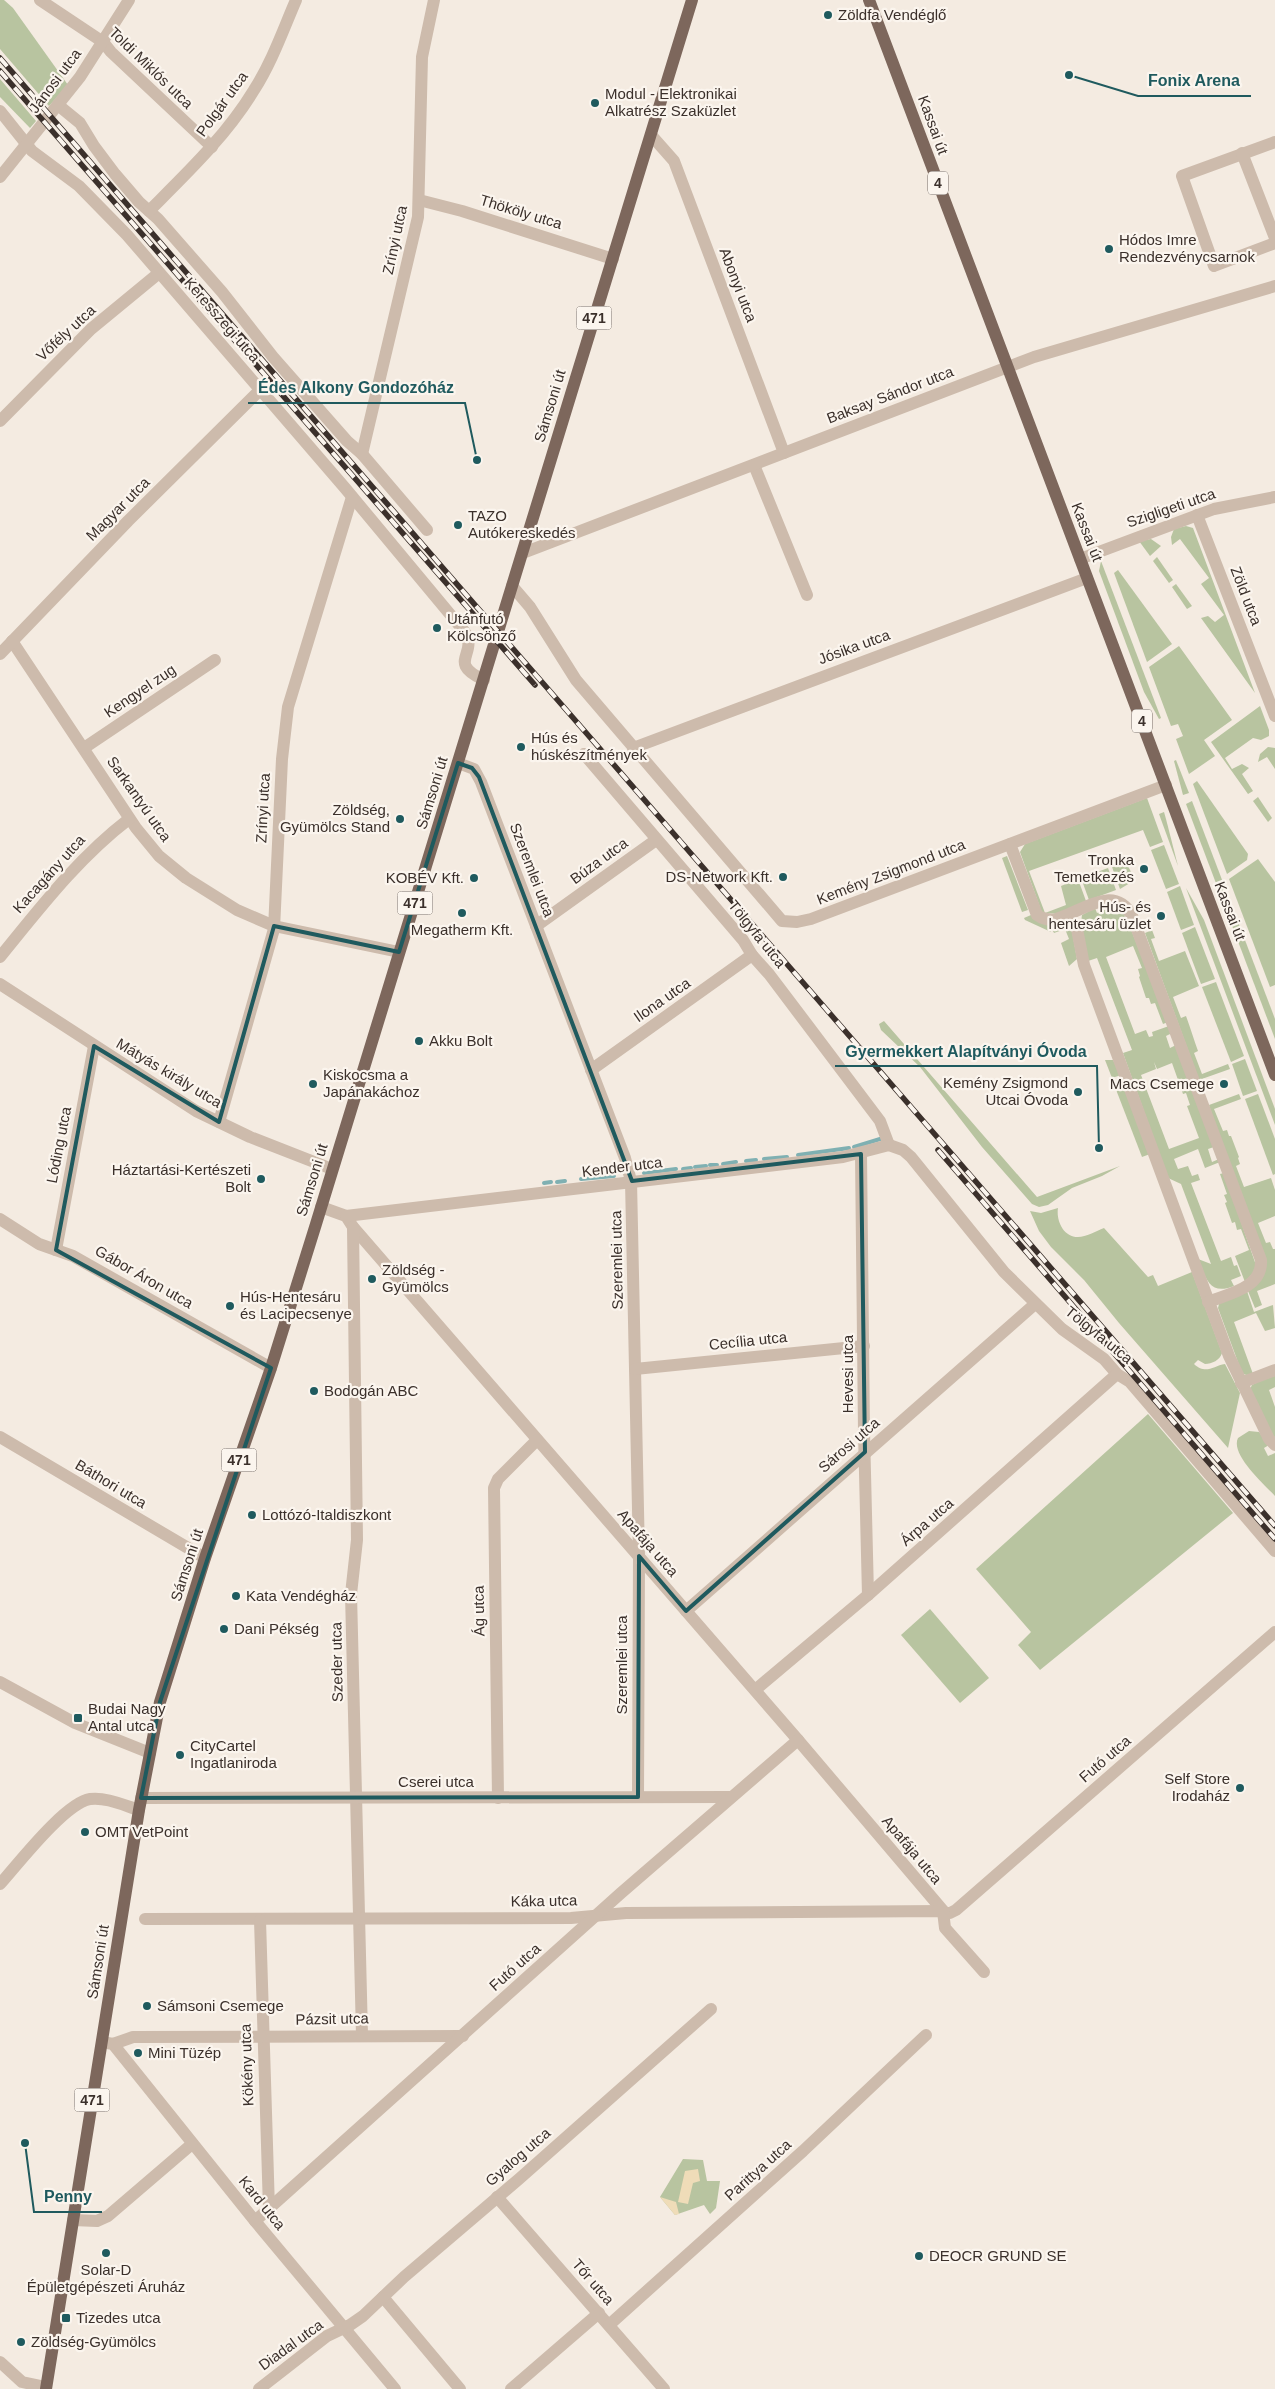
<svg xmlns="http://www.w3.org/2000/svg" width="1275" height="2389" viewBox="0 0 1275 2389" font-family="Arial,sans-serif">
<style>
.green{fill:#b8c4a0;fill-rule:evenodd}
.sand{fill:#efdcb8}
.lines{fill:none;stroke-linecap:round;stroke-linejoin:round}
.stream{stroke:#7fb0b2;stroke-width:4}
.minor{stroke:#cdbbac;stroke-width:12}
.major{stroke:#7d675c;stroke-width:12}
.rail-casing{stroke:#3b302b;stroke-width:5.5}
.rail{stroke:#fbf5ee;stroke-width:4;stroke-dasharray:11;stroke-linecap:butt}
.marked{fill:none;stroke:#1f5a5e;stroke-width:4;stroke-linejoin:round}
.poi-dot{fill:#1f5a5e;stroke:#fbf5ee;stroke-width:2}
.labels{text-anchor:middle;stroke-width:4.5;stroke-linejoin:round;paint-order:stroke}
.shield{fill:#fbf5ee;stroke:#756b66;stroke-width:1}
.shield-label{font-size:14px;font-weight:bold;fill:#3b302b}
.poi-label{font-size:15px;fill:#3b302b;stroke:#fbf5ee;text-anchor:start}
.street-label{font-size:15px;fill:#3b302b;stroke:#fbf5ee}
.leader{fill:none;stroke:#1f5a5e;stroke-width:2}
.callout-dot{fill:#1f5a5e;stroke:#fbf5ee;stroke-width:2}
.callout-label{font-size:16px;text-anchor:middle;font-weight:bold;fill:#1f5a5e;stroke:#fbf5ee;stroke-width:4.5;stroke-linejoin:round;paint-order:stroke}
</style>
<rect width="100%" height="100%" fill="#f4ebe1"/>
<g class="green">
<polygon points="0,0 4,0 13,8 68,85 49,106 0,49"/>
<polygon points="0,79 36,121 30,128 0,97"/>
<polygon points="1186,526 1193,528 1255,693 1201,618 1208,616 1215,622 1224,615 1201,584 1209,578 1180,539 1172,545 1171,537 1174,529"/>
<polygon points="1151,539 1161,546 1150,556 1139,541"/>
<polygon points="1157,557 1173,580 1169,583 1153,561"/>
<polygon points="1101,561 1161,718 1159,719 1144,692 1099,571"/>
<polygon points="1118,570 1172,644 1147,662 1114,573"/>
<polygon points="1176,584 1192,606 1187,609 1172,587"/>
<polygon points="1179,646 1232,720 1204,740 1215,756 1189,774 1176,739 1183,736 1178,724 1171,726 1149,667"/>
<polygon points="1260,706 1269,730 1269,736 1261,740 1253,738 1225,758 1232,769 1242,764 1249,768 1242,774 1253,791 1248,794 1211,742"/>
<polygon points="1268,747 1275,748 1275,769 1267,757 1258,762 1260,754"/>
<polygon points="1176,760 1189,793 1183,795 1174,761"/>
<polygon points="1197,781 1248,854 1247,860 1227,874 1193,784"/>
<polygon points="1258,797 1272,818 1268,822 1253,801"/>
<polygon points="1147,798 1163,842 1150,847 1143,830 1029,871 1045,913 1066,905 1061,886 1078,879 1086,901 1061,914 1042,913 1020,852 1025,844"/>
<polygon points="1192,801 1275,1019 1275,1039 1186,804"/>
<polygon points="1164,812 1166,819 1178,866 1159,814"/>
<polygon points="1164,845 1179,884 1166,889 1151,850"/>
<polygon points="1007,856 1028,910 1022,912 1002,858"/>
<polygon points="1258,859 1275,882 1275,985 1270,987 1229,879"/>
<polygon points="1126,862 1135,880 1120,889 1112,867"/>
<polygon points="1108,868 1116,890 1089,900 1081,878"/>
<polygon points="1180,886 1194,925 1181,930 1167,892"/>
<polygon points="1186,888 1204,920 1275,1109 1275,1125"/>
<path d="M1108 904 1117 906 1126 917 1168 1022 1163 1024 1155 1003 1151 1004 1149 998H1146L1139 977 1140 976 1138 969 1142 968 1133 946 1106 957 1135 1034 1146 1030 1149 1037 1153 1036 1152 1032 1169 1026 1172 1033 1166 1036 1170 1048 1176 1045 1214 1147 1208 1149 1212 1162 1219 1159 1220 1162 1205 1168 1198 1149 1174 1159 1178 1169 1188 1166 1192 1176 1198 1174 1200 1180 1191 1183 1221 1261 1231 1257 1234 1266 1237 1265 1241 1276 1231 1280 1234 1286C1209 1296 1206 1278 1198 1259L1211 1264 1181 1184 1168 1178 1123 1053 1132 1050 1097 958 1088 961 1081 922 1082 915 1095 908 1097 913 1109 908ZM1154 1062 1157 1069 1172 1063 1183 1094 1186 1093 1190 1105 1187 1106 1199 1138 1169 1149 1141 1075 1156 1069Z"/>
<polygon points="1031,915 1048,925 1051,932 1025,920 1024,918"/>
<polygon points="1050,925 1065,926 1072,931 1077,959 1069,966 1061,943 1069,939 1065,929 1054,933"/>
<polygon points="1195,927 1215,979 1201,984 1182,933"/>
<path d="M1152 930 1155 938 1151 939 1159 961 1185 951 1199 986 1173 997 1181 1018 1186 1016C1190 1027 1194 1040 1198 1051L1194 1053 1202 1074 1228 1064 1230 1069 1199 1080 1145 933Z"/>
<polygon points="1216,982 1244,1056 1231,1062 1202,987"/>
<polygon points="884,1021 1037,1197 1120,1166 1102,1176 1072,1188 1048,1205 1039,1207 1032,1204 982,1147 920,1067 881,1030 879,1024"/>
<polygon points="1245,1059 1257,1091 1243,1096 1232,1064"/>
<polygon points="1105,1060 1113,1060 1121,1075 1112,1078"/>
<polygon points="1124,1083 1150,1154 1142,1157 1115,1087"/>
<polygon points="1239,1094 1241,1099 1214,1109 1223,1131 1227,1130 1229,1136 1231,1136 1239,1157 1238,1158 1240,1164 1236,1166 1244,1187 1271,1178 1275,1190 1275,1216 1258,1223 1266,1243 1270,1242 1273,1249 1275,1249 1275,1284 1257,1291 1262,1305 1255,1308 1248,1291 1263,1277 1209,1105"/>
<polygon points="1258,1094 1275,1139 1275,1174 1273,1175 1245,1099"/>
<polygon points="1224,1173 1257,1268 1245,1282 1235,1256 1249,1250 1241,1229 1237,1230 1235,1222 1232,1223 1225,1203 1227,1202 1224,1195 1227,1194 1220,1174"/>
<path d="M1058 1208C1056 1220 1063 1237 1078 1237 1086 1237 1096 1231 1104 1228L1148 1277 1153 1275 1158 1286 1192 1272 1222 1353C1220 1360 1212 1364 1205 1364L1198 1360 1194 1364C1206 1375 1213 1366 1225 1364L1240 1393 1228 1448 1119 1323 1084 1280 1051 1247 1039 1231 1030 1211 1041 1213Z"/>
<polygon points="1247,1291 1254,1312 1273,1305 1275,1328 1265,1331 1256,1313 1234,1322 1253,1374 1246,1375 1242,1373 1218,1308 1219,1304"/>
<polygon points="1275,1373 1275,1387 1269,1390 1275,1407 1275,1440 1250,1389 1252,1385"/>
<polygon points="1148,1414 1233,1513 1040,1670 1018,1645 1031,1632 976,1569"/>
<path d="M1249 1431 1259 1432 1269 1445 1264 1448 1268 1456 1275 1453V1496C1264 1484 1230 1454 1238 1438Z"/>
<polygon points="930,1609 989,1678 960,1703 901,1635"/>
<polygon points="683,2159 703,2160 707,2181 720,2181 716,2208 710,2214 704,2205 675,2215 660,2197"/>
</g>
<g class="sand">
<polygon points="698,2169 700,2181 693,2183 688,2204 678,2202 685,2171"/>
<polygon points="660,2197 676,2202 679,2214 675,2215"/>
</g>
<g class="lines">
<g class="stream">
<polyline points="854,1147 880,1139"/>
<polyline points="798,1155 849,1148"/>
<polyline points="764,1159 787,1157"/>
<polyline points="746,1161 756,1160"/>
<polyline points="723,1164 736,1162"/>
<polyline points="710,1165 717,1165"/>
<polyline points="695,1167 706,1166"/>
<polyline points="683,1169 691,1168"/>
<polyline points="644,1173 676,1169"/>
<polyline points="581,1179 614,1176"/>
<polyline points="557,1182 565,1181"/>
<polyline points="544,1183 551,1182"/>
</g>
<g class="minor">
<polyline points="40,0 103,42 111,52 212,147"/>
<polyline points="58,105 80,123 94,146 115,174 139,202 158,219 222,292 273,357 347,441 362,454 427,530"/>
<path d="M0 111 32 151 79 186 127 235 345 488 464 631C480 654 445 662 484 680"/>
<polyline points="651,135 674,161 784,453"/>
<polyline points="1275,142 1182,176 1214,266 1275,243"/>
<polyline points="1242,153 1275,238"/>
<polyline points="0,177 80,77 129,0"/>
<polyline points="419,200 462,211 613,259"/>
<path d="M149 211C187 173 226 136 254 90 272 62 283 30 296 0"/>
<polyline points="0,421 91,329 159,273"/>
<polyline points="362,454 418,217 422,57 434,0"/>
<polyline points="754,465 807,595"/>
<polyline points="1197,515 1275,716"/>
<polyline points="523,553 1034,357 1275,286"/>
<polyline points="1080,559 1214,509 1275,497"/>
<polyline points="512,586 530,607 576,680 782,921 797,922 811,919 1166,785"/>
<polyline points="12,641 136,828 159,856 186,878 237,910 274,926 399,952"/>
<polyline points="0,654 128,521 261,389"/>
<polyline points="84,748 215,660"/>
<polyline points="633,748 1087,578"/>
<polyline points="584,754 743,940 752,955 769,974 880,1121 889,1145"/>
<polyline points="458,763 474,769 481,782 625,1158 631,1181 639,1556 638,1797"/>
<path d="M1010 844 1037 915C1050 925 1067 914 1077 929L1084 965 1229 1356 1269 1439 1275 1445"/>
<path d="M1056 919C1080 913 1114 882 1132 916L1261 1260C1263 1288 1228 1294 1208 1302"/>
<polyline points="536,926 656,840"/>
<path d="M0 957C40 908 78 858 129 819"/>
<polyline points="0,984 196,1111 250,1137 332,1169"/>
<polyline points="591,1070 752,955"/>
<polyline points="219,1122 274,929 282,759 288,707 352,497"/>
<polyline points="861,1154 864,1432 868,1595"/>
<polyline points="321,1207 346,1216 353,1227 798,1740 945,1913 950,1913 956,1910 1275,1632"/>
<polyline points="346,1216 843,1157 889,1145 903,1150 911,1157 1004,1272 1062,1329 1104,1359 1117,1374 1130,1382 1275,1551"/>
<polyline points="0,1219 39,1244 73,1256 271,1368"/>
<polyline points="353,1227 357,1540 351,1594 362,2035"/>
<polyline points="56,1250 94,1046"/>
<polyline points="635,1369 864,1346"/>
<polyline points="1241,1383 1275,1370"/>
<polyline points="0,1437 205,1558"/>
<polyline points="686,1611 1035,1304"/>
<polyline points="0,1682 75,1723 150,1753"/>
<polyline points="755,1690 868,1595 1117,1374"/>
<polyline points="141,1798 730,1797"/>
<polyline points="498,1798 494,1488 498,1479 537,1440"/>
<path d="M0 1884C18 1864 65 1803 90 1799 106 1797 123 1805 139 1810"/>
<polyline points="145,1919 571,1918 626,1913 943,1911 945,1928 984,1972"/>
<polyline points="260,1920 269,2209"/>
<polyline points="102,2042 113,2044 255,2221 395,2389"/>
<polyline points="113,2044 133,2037 463,2036"/>
<polyline points="497,2197 664,2389"/>
<polyline points="73,2220 97,2221 108,2216 192,2144"/>
<polyline points="255,2221 621,1893 798,1740"/>
<polyline points="383,2297 460,2389"/>
<polyline points="609,2325 803,2151 926,2035"/>
<polyline points="0,2362 22,2382 46,2387"/>
<polyline points="259,2389 327,2336 350,2325 363,2316 404,2277 519,2179 711,2009"/>
<polyline points="511,2389 599,2313"/>
</g>
<g class="major">
<polyline points="869,0 1275,1075"/>
<polyline points="46,2389 139,1810 160,1702 205,1558 271,1368 316,1224 692,0"/>
</g>
<defs>
<g id="rail">
<polyline points="0,58 1275,1526"/>
<polyline points="0,71 535,685"/>
<polyline points="938,1150 1275,1539"/>
</g>
</defs>
<use href="#rail" class="rail-casing"/>
<use href="#rail" class="rail"/>
</g>
<path class="marked" d="M458 763 472 768 479 777 632 1181 861 1154 865 1452 686 1611 639 1556 638 1797 141 1798 160 1702 271 1368 56 1250 94 1046 219 1122 274 926 399 952Z"/>
<g class="poi-dot">
<circle cx="828" cy="15" r="5"/>
<circle cx="595" cy="103" r="5"/>
<circle cx="1109" cy="249" r="5"/>
<circle cx="458" cy="525" r="5"/>
<circle cx="437" cy="628" r="5"/>
<circle cx="521" cy="747" r="5"/>
<circle cx="400" cy="819" r="5"/>
<circle cx="1144" cy="869" r="5"/>
<circle cx="783" cy="877" r="5"/>
<circle cx="474" cy="878" r="5"/>
<circle cx="462" cy="913" r="5"/>
<circle cx="1161" cy="916" r="5"/>
<circle cx="419" cy="1041" r="5"/>
<circle cx="313" cy="1084" r="5"/>
<circle cx="1224" cy="1084" r="5"/>
<circle cx="1078" cy="1092" r="5"/>
<circle cx="261" cy="1179" r="5"/>
<circle cx="372" cy="1279" r="5"/>
<circle cx="230" cy="1306" r="5"/>
<circle cx="314" cy="1391" r="5"/>
<circle cx="252" cy="1515" r="5"/>
<circle cx="236" cy="1596" r="5"/>
<circle cx="224" cy="1629" r="5"/>
<rect x="73" y="1713" width="10" height="10" rx="2.5"/>
<circle cx="180" cy="1755" r="5"/>
<circle cx="1240" cy="1788" r="5"/>
<circle cx="85" cy="1832" r="5"/>
<circle cx="147" cy="2006" r="5"/>
<circle cx="138" cy="2053" r="5"/>
<circle cx="106" cy="2253" r="5"/>
<circle cx="919" cy="2256" r="5"/>
<rect x="61" y="2313" width="10" height="10" rx="2.5"/>
<circle cx="21" cy="2342" r="5"/>
</g>
<g class="labels">
<g class="shield">
<rect x="928" y="171.5" width="20" height="23" rx="4"/>
<rect x="576.5" y="306.5" width="35" height="23" rx="4"/>
<rect x="1132" y="709.5" width="20" height="23" rx="4"/>
<rect x="397.5" y="891.5" width="35" height="23" rx="4"/>
<rect x="221.5" y="1448.5" width="35" height="23" rx="4"/>
<rect x="74.5" y="2088.5" width="35" height="23" rx="4"/>
</g>
<g class="shield-label">
<text x="938" y="188">4</text>
<text x="594" y="323">471</text>
<text x="1142" y="726">4</text>
<text x="415" y="908">471</text>
<text x="239" y="1465">471</text>
<text x="92" y="2105">471</text>
</g>
<g class="poi-label">
<text x="838" y="20">Zöldfa Vendéglő</text>
<text x="605" y="99">Modul - Elektronikai<tspan x="605" dy="17">Alkatrész Szaküzlet</tspan></text>
<text x="1119" y="245">Hódos Imre<tspan x="1119" dy="17">Rendezvénycsarnok</tspan></text>
<text x="468" y="521">TAZO<tspan x="468" dy="17">Autókereskedés</tspan></text>
<text x="447" y="624">Utánfutó<tspan x="447" dy="17">Kölcsönző</tspan></text>
<text x="531" y="743">Hús és<tspan x="531" dy="17">húskészítmények</tspan></text>
<text x="390" y="815" text-anchor="end">Zöldség,<tspan x="390" dy="17">Gyümölcs Stand</tspan></text>
<text x="1134" y="865" text-anchor="end">Tronka<tspan x="1134" dy="17">Temetkezés</tspan></text>
<text x="773" y="882" text-anchor="end">DS-Network Kft.</text>
<text x="464" y="883" text-anchor="end">KOBÉV Kft.</text>
<text x="1151" y="912" text-anchor="end">Hús- és<tspan x="1151" dy="17">hentesáru üzlet</tspan></text>
<text x="462" y="935" text-anchor="middle">Megatherm Kft.</text>
<text x="429" y="1046">Akku Bolt</text>
<text x="323" y="1080">Kiskocsma a<tspan x="323" dy="17">Japánakáchoz</tspan></text>
<text x="1068" y="1088" text-anchor="end">Kemény Zsigmond<tspan x="1068" dy="17">Utcai Óvoda</tspan></text>
<text x="1214" y="1089" text-anchor="end">Macs Csemege</text>
<text x="251" y="1175" text-anchor="end">Háztartási-Kertészeti<tspan x="251" dy="17">Bolt</tspan></text>
<text x="382" y="1275">Zöldség -<tspan x="382" dy="17">Gyümölcs</tspan></text>
<text x="240" y="1302">Hús-Hentesáru<tspan x="240" dy="17">és Lacipecsenye</tspan></text>
<text x="324" y="1396">Bodogán ABC</text>
<text x="262" y="1520">Lottózó-Italdiszkont</text>
<text x="246" y="1601">Kata Vendégház</text>
<text x="234" y="1634">Dani Pékség</text>
<text x="88" y="1714">Budai Nagy<tspan x="88" dy="17">Antal utca</tspan></text>
<text x="190" y="1751">CityCartel<tspan x="190" dy="17">Ingatlaniroda</tspan></text>
<text x="1230" y="1784" text-anchor="end">Self Store<tspan x="1230" dy="17">Irodaház</tspan></text>
<text x="95" y="1837">OMT VetPoint</text>
<text x="157" y="2011">Sámsoni Csemege</text>
<text x="148" y="2058">Mini Tüzép</text>
<text x="929" y="2261">DEOCR GRUND SE</text>
<text x="106" y="2275" text-anchor="middle">Solar-D<tspan x="106" dy="17">Épületgépészeti Áruház</tspan></text>
<text x="76" y="2323">Tizedes utca</text>
<text x="31" y="2347">Zöldség-Gyümölcs</text>
</g>
<g class="street-label">
<text transform="translate(151 68) rotate(44)" y="5">Toldi Miklós utca</text>
<text transform="translate(55 81) rotate(-53)" y="5">Jánosi utca</text>
<text transform="translate(222 104) rotate(-54)" y="5">Polgár utca</text>
<text transform="translate(933 125) rotate(70)" y="5">Kassai út</text>
<text transform="translate(521 212) rotate(17)" y="5">Thököly utca</text>
<text transform="translate(395 240) rotate(-78)" y="5">Zrínyi utca</text>
<text transform="translate(738 285) rotate(69)" y="5">Abonyi utca</text>
<text transform="translate(222 320) rotate(49)" y="5">Keresszegi utca</text>
<text transform="translate(66 333) rotate(-43)" y="5">Vőfély utca</text>
<text transform="translate(890 395) rotate(-21)" y="5">Baksay Sándor utca</text>
<text transform="translate(550 406) rotate(-73)" y="5">Sámsoni út</text>
<text transform="translate(1171 508) rotate(-19)" y="5">Szigligeti utca</text>
<text transform="translate(118 509) rotate(-45)" y="5">Magyar utca</text>
<text transform="translate(1087 532) rotate(69)" y="5">Kassai út</text>
<text transform="translate(1246 596) rotate(69)" y="5">Zöld utca</text>
<text transform="translate(854 647) rotate(-20)" y="5">Jósika utca</text>
<text transform="translate(140 691) rotate(-34)" y="5">Kengyel zug</text>
<text transform="translate(432 793) rotate(-73)" y="5">Sámsoni út</text>
<text transform="translate(139 799) rotate(55)" y="5">Sarkantyú utca</text>
<text transform="translate(263 808) rotate(-87)" y="5">Zrínyi utca</text>
<text transform="translate(599 861) rotate(-36)" y="5">Búza utca</text>
<text transform="translate(532 870) rotate(69)" y="5">Szeremlei utca</text>
<text transform="translate(891 872) rotate(-21)" y="5">Kemény Zsigmond utca</text>
<text transform="translate(49 874) rotate(-48)" y="5">Kacagány utca</text>
<text transform="translate(1230 911) rotate(69)" y="5">Kassai út</text>
<text transform="translate(757 934) rotate(51)" y="5">Tölgyfa utca</text>
<text transform="translate(662 1000) rotate(-35)" y="5">Ilona utca</text>
<text transform="translate(169 1073) rotate(31)" y="5">Mátyás király utca</text>
<text transform="translate(59 1145) rotate(-79)" y="5">Lóding utca</text>
<text transform="translate(622 1167) rotate(-7)" y="5">Kender utca</text>
<text transform="translate(312 1180) rotate(-73)" y="5">Sámsoni út</text>
<text transform="translate(617 1260) rotate(-91)" y="5">Szeremlei utca</text>
<text transform="translate(144 1277) rotate(30)" y="5">Gábor Áron utca</text>
<text transform="translate(1099 1335) rotate(39)" y="5">Tölgyfa utca</text>
<text transform="translate(748 1341) rotate(-6)" y="5">Cecília utca</text>
<text transform="translate(848 1374) rotate(-90)" y="5">Hevesi utca</text>
<text transform="translate(849 1445) rotate(-41)" y="5">Sárosi utca</text>
<text transform="translate(111 1484) rotate(31)" y="5">Báthori utca</text>
<text transform="translate(927 1522) rotate(-41)" y="5">Árpa utca</text>
<text transform="translate(648 1543) rotate(49)" y="5">Apafája utca</text>
<text transform="translate(187 1565) rotate(-72)" y="5">Sámsoni út</text>
<text transform="translate(479 1611) rotate(-91)" y="5">Ág utca</text>
<text transform="translate(337 1662) rotate(-91)" y="5">Szeder utca</text>
<text transform="translate(622 1665) rotate(-90)" y="5">Szeremlei utca</text>
<text transform="translate(1105 1759) rotate(-41)" y="5">Futó utca</text>
<text x="436" y="1787">Cserei utca</text>
<text transform="translate(912 1850) rotate(50)" y="5">Apafája utca</text>
<text transform="translate(544 1901) rotate(-1)" y="5">Káka utca</text>
<text transform="translate(98 1962) rotate(-81)" y="5">Sámsoni út</text>
<text transform="translate(515 1967) rotate(-42)" y="5">Futó utca</text>
<text transform="translate(332 2019) rotate(-1)" y="5">Pázsit utca</text>
<text transform="translate(247 2065) rotate(-92)" y="5">Kökény utca</text>
<text transform="translate(518 2157) rotate(-41)" y="5">Gyalog utca</text>
<text transform="translate(758 2170) rotate(-42)" y="5">Parittya utca</text>
<text transform="translate(262 2203) rotate(51)" y="5">Kard utca</text>
<text transform="translate(593 2282) rotate(49)" y="5">Tőr utca</text>
<text transform="translate(291 2345) rotate(-36)" y="5">Diadal utca</text>
</g>
</g>
<path class="leader" d="M1069 75L1138 96H1251M477 460L465 403H248M1099 1148L1097 1066H835M25 2143L34 2212H102"/>
<g class="callout-dot">
<circle cx="1069" cy="75" r="5"/>
<circle cx="477" cy="460" r="5"/>
<circle cx="1099" cy="1148" r="5"/>
<circle cx="25" cy="2143" r="5"/>
</g>
<g class="callout-label">
<text x="1194" y="86">Fonix Arena</text>
<text x="356" y="393">Édes Alkony Gondozóház</text>
<text x="966" y="1057">Gyermekkert Alapítványi Óvoda</text>
<text x="68" y="2202">Penny</text>
</g>
</svg>
